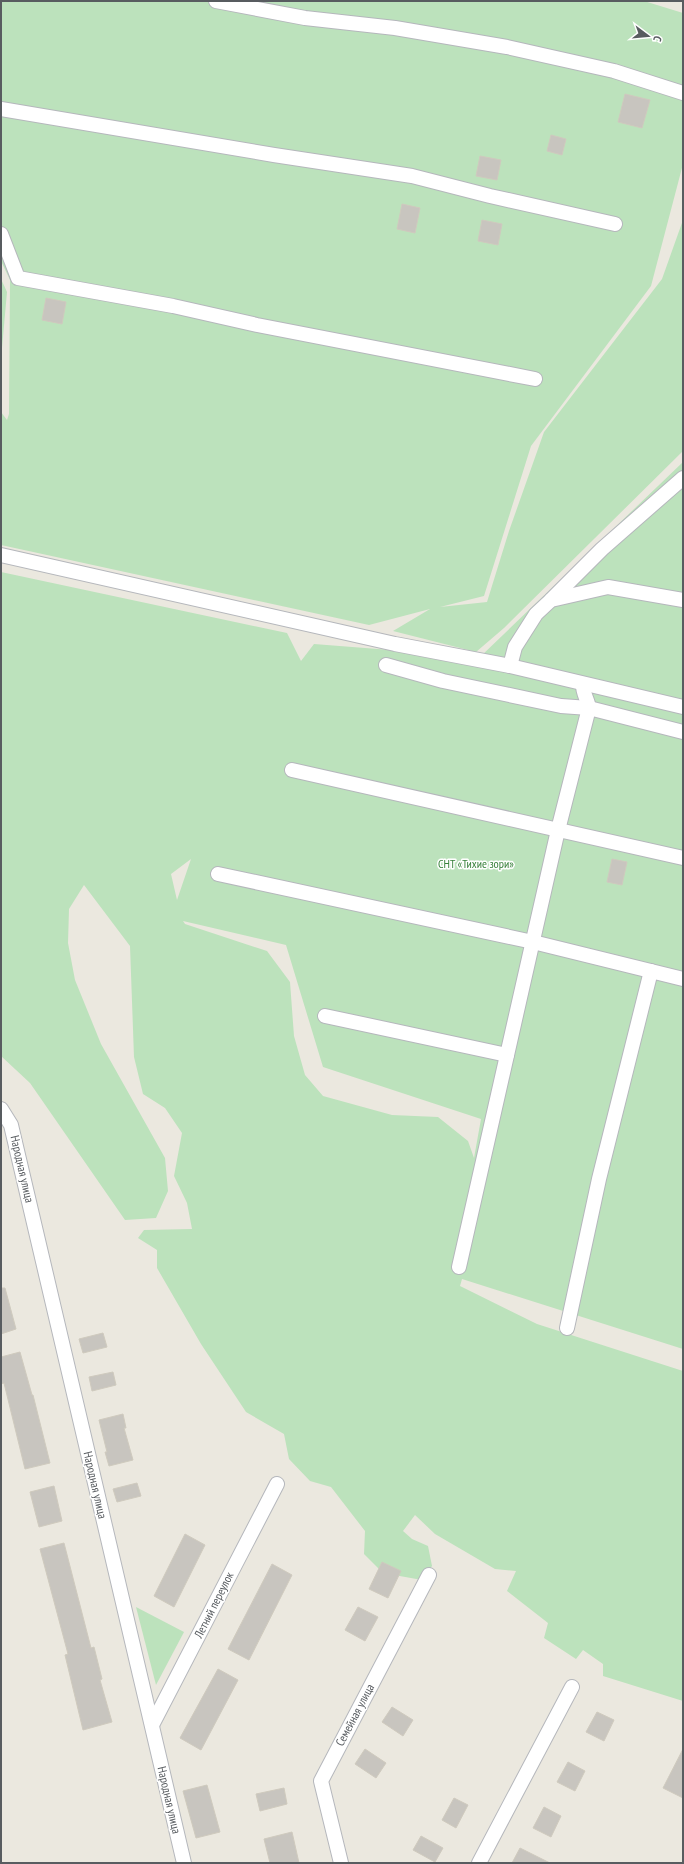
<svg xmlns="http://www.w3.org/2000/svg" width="684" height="1864" viewBox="0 0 684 1864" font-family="'PT Sans Narrow',sans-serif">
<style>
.green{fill:#bce2bc;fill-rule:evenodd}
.building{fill:#c8c5bf;stroke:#cfcabe}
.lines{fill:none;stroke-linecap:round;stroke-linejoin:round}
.minor-casing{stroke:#b5b7bc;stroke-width:16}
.minor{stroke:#fff;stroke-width:14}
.labels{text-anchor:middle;stroke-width:3;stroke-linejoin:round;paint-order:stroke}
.park-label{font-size:12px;fill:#37803a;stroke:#fff}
.street-label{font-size:12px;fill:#585c60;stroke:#fff}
</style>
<rect width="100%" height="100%" fill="#ebe8df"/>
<g class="green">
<polygon points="1,1 644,1 683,13 683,164 651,286 531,446 484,596 440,607 487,602 509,531 544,432 662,279 683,220 683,451 504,628 476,652 393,631 430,609 369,625 1,545 1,412 7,420 9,414 10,280 1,261"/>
<polygon points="1,279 7,292 1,359"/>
<path d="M683 462V1349L462 1279 460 1286 537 1324 683 1371V1701L603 1676V1664L583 1650 576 1659 544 1638 548 1623 507 1591 516 1571 495 1569 435 1534 415 1515 403 1531 412 1539 428 1546 432 1566 422 1580 383 1573 364 1554 365 1531 331 1487 310 1481 289 1459 284 1434 246 1412 201 1344 157 1268V1250L138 1238 144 1230 192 1229 187 1203 174 1176 182 1133 165 1108 143 1094 134 1057 130 946 84 885 69 909 68 943 75 980 101 1044 165 1158 168 1191 156 1218 125 1220 30 1083 1 1056V572L287 633 301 661 314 644 480 657ZM191 859 177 900 171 874ZM183 921 286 945 323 1067 481 1119 474 1158 468 1141 438 1117 392 1115 323 1096 305 1075 294 1036 290 982 267 951 185 924Z"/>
<polygon points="136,1607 184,1632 156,1685"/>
</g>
<g class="building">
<polygon points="625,94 650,100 642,128 618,122"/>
<polygon points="551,135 566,139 562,155 547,151"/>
<polygon points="480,156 501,160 497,180 476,176"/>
<polygon points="402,204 420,208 415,233 397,229"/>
<polygon points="482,220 502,224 498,245 478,241"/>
<polygon points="46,298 66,302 62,324 42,320"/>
<polygon points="612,859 627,862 622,885 607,882"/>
<polygon points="1,1288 5,1288 16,1329 1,1334"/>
<polygon points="103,1333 107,1347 83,1353 79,1339"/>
<polygon points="20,1352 32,1395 33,1395 50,1463 25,1469 4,1383 1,1384 1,1357"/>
<polygon points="113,1372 116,1385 92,1391 89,1377"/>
<polygon points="123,1414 126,1428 124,1428 133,1460 109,1466 105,1452 107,1452 99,1420"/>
<polygon points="137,1483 141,1496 117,1502 113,1489"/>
<polygon points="54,1486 62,1521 39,1527 30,1492"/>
<polygon points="185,1534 205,1545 174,1607 154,1596"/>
<polygon points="64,1543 91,1648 94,1647 102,1679 100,1680 112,1722 83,1730 65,1655 68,1654 40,1549"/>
<polygon points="382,1562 401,1571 388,1598 369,1589"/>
<polygon points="272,1564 292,1575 249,1660 228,1649"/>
<polygon points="358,1607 378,1617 365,1641 345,1630"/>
<polygon points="218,1669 238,1680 201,1750 180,1738"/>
<polygon points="392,1707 413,1720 403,1736 382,1722"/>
<polygon points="597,1712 614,1720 604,1741 586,1732"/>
<polygon points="365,1749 386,1763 376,1778 355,1764"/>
<polygon points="683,1749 683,1798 663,1788"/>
<polygon points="568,1762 585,1771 575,1791 557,1782"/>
<polygon points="207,1785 220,1832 196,1838 183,1791"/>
<polygon points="284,1788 287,1804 260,1811 256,1794"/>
<polygon points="454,1798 468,1805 456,1828 442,1820"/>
<polygon points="544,1807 561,1816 551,1837 533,1828"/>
<polygon points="292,1832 299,1863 270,1863 264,1839"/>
<polygon points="421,1836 443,1848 435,1862 413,1850"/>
<polygon points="520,1848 550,1863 512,1863"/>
</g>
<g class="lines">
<defs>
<g id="minor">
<polyline points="216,1 305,18 395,28 507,47 614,71 683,93"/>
<polyline points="1,109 274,155 412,176 490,196 615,224"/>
<polyline points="1,234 18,278 173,306 257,325 535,379"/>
<polyline points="1,555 395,644 510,666 683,707"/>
<polyline points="551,600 602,549 683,478"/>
<polyline points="386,665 443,681 561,706 589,708 683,732"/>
<polyline points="510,666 515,647 536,614 551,600 608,587 683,600"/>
<polyline points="292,770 683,858"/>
<polyline points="218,874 533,942 683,979"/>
<polyline points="325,1016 507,1055"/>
<polyline points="1,1109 11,1125 184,1863"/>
<path d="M459 1267 558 830 589 708C588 700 582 692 583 684"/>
<polyline points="567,1328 599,1179 651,971"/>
<polyline points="152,1725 277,1484"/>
<polyline points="341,1863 321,1781 429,1575"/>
<polyline points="479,1863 572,1687"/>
</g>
</defs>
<use href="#minor" class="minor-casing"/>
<use href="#minor" class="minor"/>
</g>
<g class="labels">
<g class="park-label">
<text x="476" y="868">СНТ «Тихие зори»</text>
</g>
<g class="street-label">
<text transform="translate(22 1169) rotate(77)" y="4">Народная улица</text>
<text transform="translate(95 1485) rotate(77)" y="4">Народная улица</text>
<text transform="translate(214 1605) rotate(-63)" y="4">Летний переулок</text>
<text transform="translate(355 1715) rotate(-62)" y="4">Семейная улица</text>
<text transform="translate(169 1800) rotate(77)" y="4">Народная улица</text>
</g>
</g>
<rect width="684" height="1864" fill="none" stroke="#585c60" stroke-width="4"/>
<g transform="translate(648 36) rotate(106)" stroke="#ffffff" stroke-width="3" paint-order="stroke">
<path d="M0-3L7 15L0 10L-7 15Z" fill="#585c60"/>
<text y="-6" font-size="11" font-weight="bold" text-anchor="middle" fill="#585c60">С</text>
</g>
</svg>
